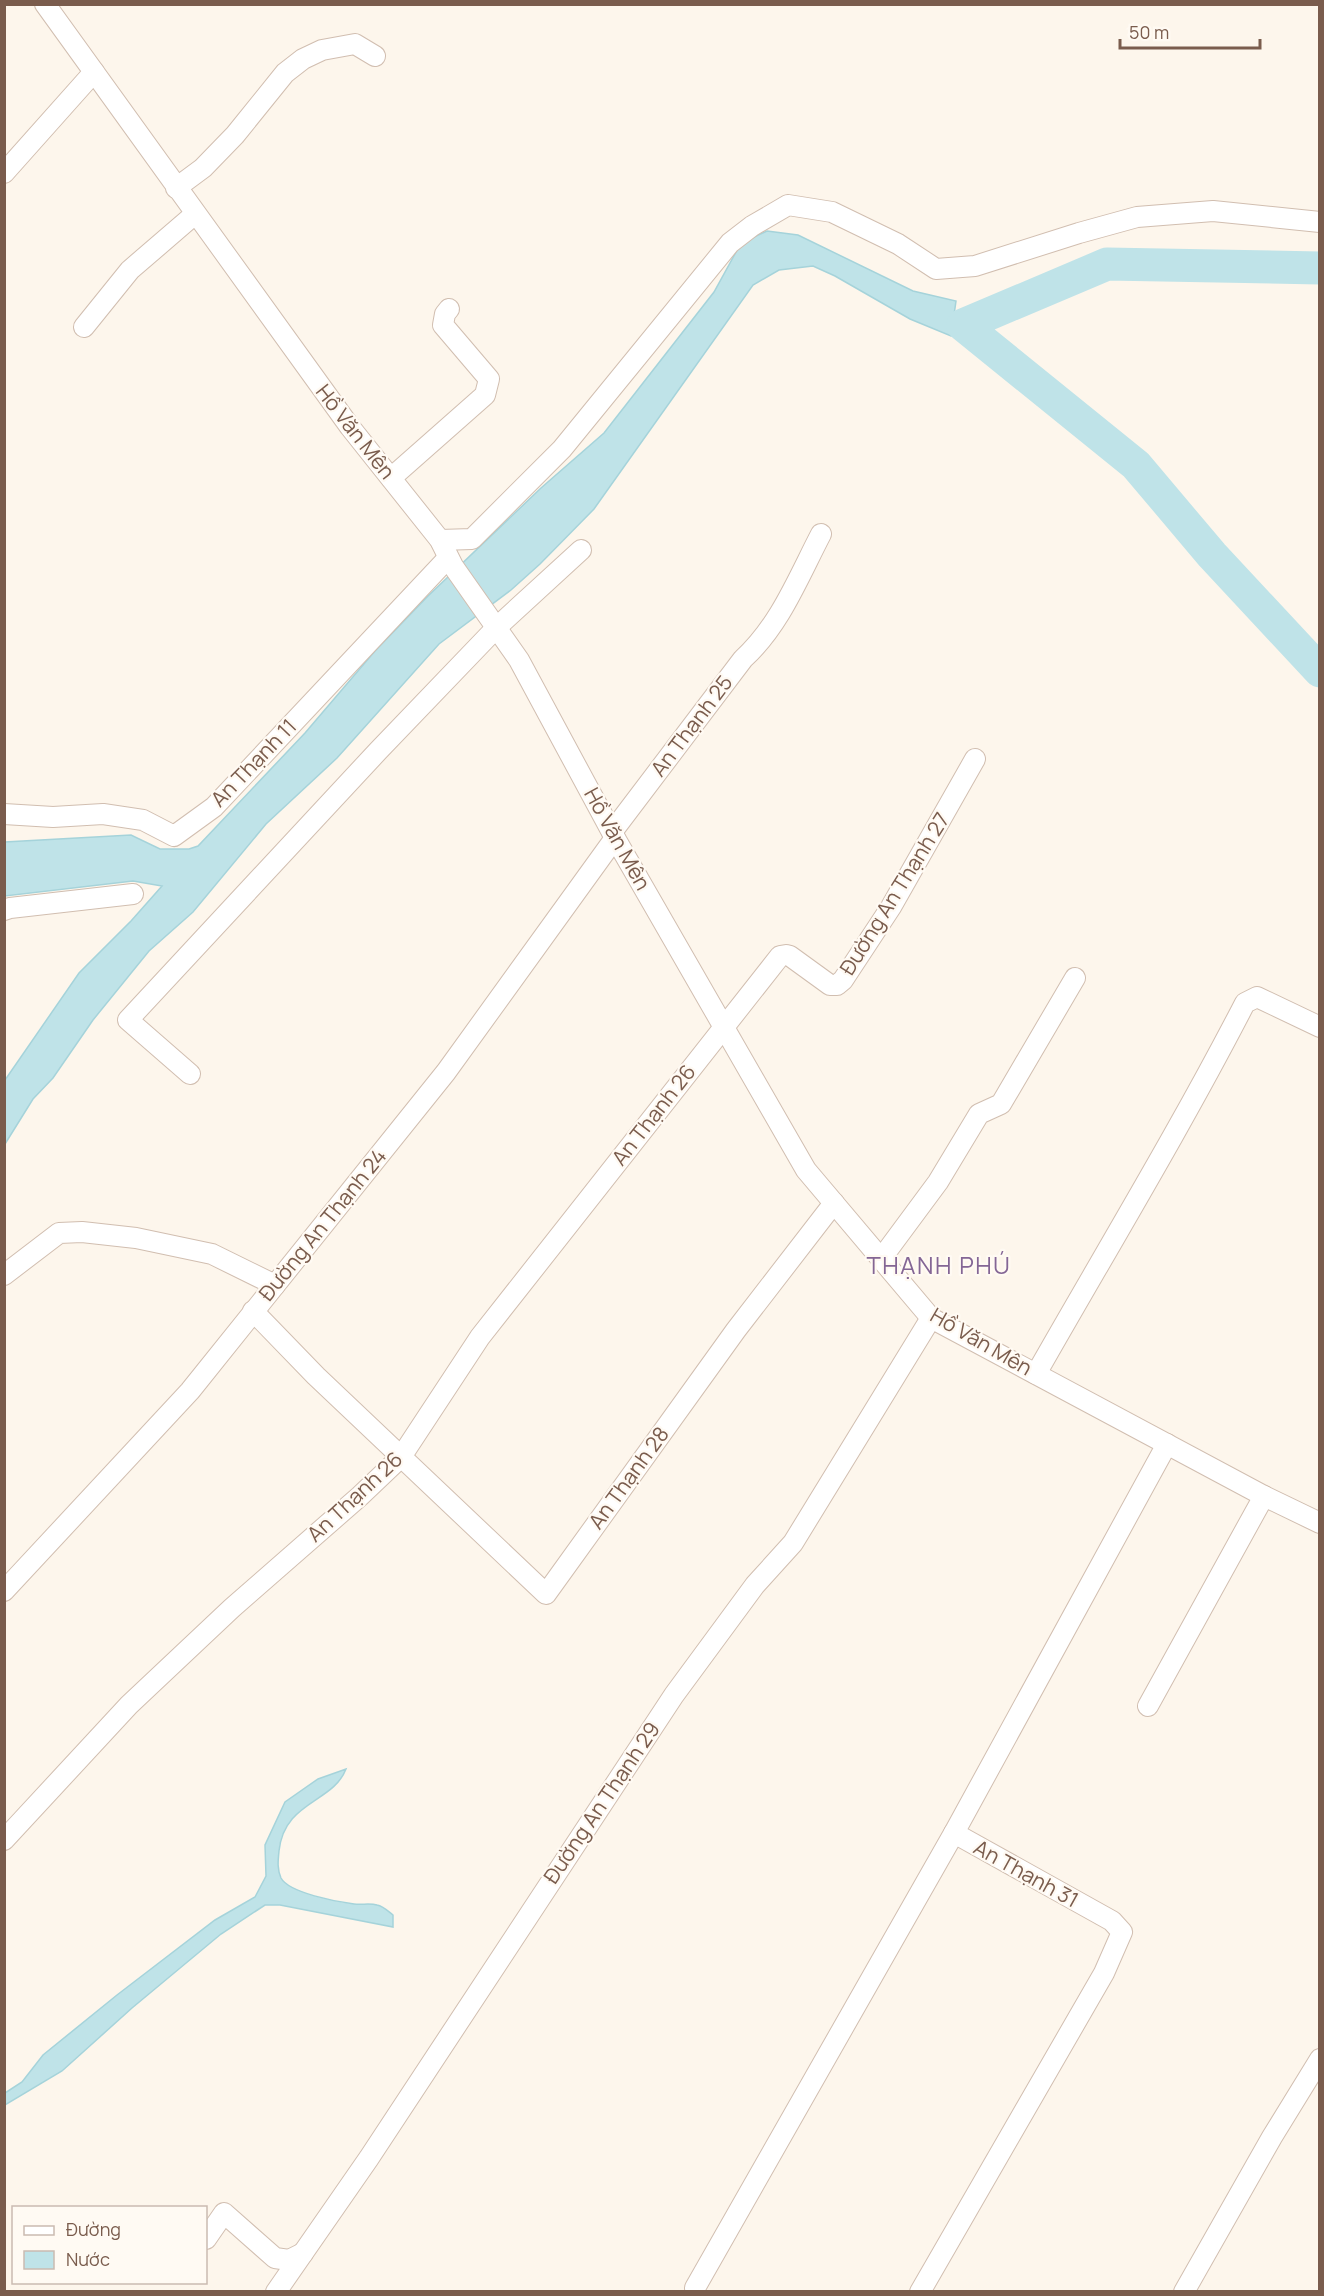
<svg xmlns="http://www.w3.org/2000/svg" width="1324" height="2296" viewBox="0 0 1324 2296" font-family="Manrope,sans-serif">
<style>
.water{fill:#bfe3e8;stroke:#a5d3da;stroke-width:1.5}
.lines{fill:none;stroke-linecap:round;stroke-linejoin:round}
.river{stroke:#bfe3e8;stroke-width:33}
.minor-casing{stroke:#d1beb0;stroke-width:22}
.minor{stroke:#fff;stroke-width:20}
.labels{text-anchor:middle;stroke-width:4.5;stroke-linejoin:round;paint-order:stroke}
.street-label{font-size:21px;fill:#7a5c4d;stroke:#fffaf3}
.quarter-label{font-size:24px;letter-spacing:1.5px;fill:#846695;stroke:#fffaf3}
</style>
<rect width="100%" height="100%" fill="#fdf6ec"/>
<g class="water">
<polygon points="767,231 798,235 913,291 956,301 951,336 910,319 835,276 813,266 779,270 753,285 594,509 540,564 511,590 439,644 337,758 266,824 193,912 149,951 93,1020 53,1078 33,1099 5,1144 5,1080 79,973 131,921 162,886 133,881 5,896 5,842 131,835 160,849 189,849 198,846 305,733 375,651 428,596 541,488 604,433 714,292 741,243"/>
<path d="M346 1769C333 1803 284 1801 279 1851 278 1861 277 1869 281 1878 289 1893 338 1902 354 1904 362 1905 370 1903 377 1905 383 1906 388 1911 393 1915V1927L280 1905H265L221 1934 132 2008 62 2071 5 2105V2093L22 2082 43 2055 117 1995 215 1920 255 1897 266 1876 265 1845 285 1802 318 1779Z"/>
</g>
<g class="lines">
<polyline class="river" points="1320,268 1107,264 963,325 1136,465 1212,555 1320,671"/>
<defs>
<g id="minor">
<polyline points="45,4 350,427 440,540 453,566 519,660 615,838 806,1170 931,1318 1264,1496 1320,1523"/>
<polyline points="4,173 94,72"/>
<polyline points="176,188 203,168 235,135 285,73 303,59 322,50 355,44 375,56"/>
<polyline points="84,327 130,270 195,214"/>
<polyline points="391,478 485,395 489,379 443,325 445,314 449,309"/>
<polyline points="440,540 472,539 562,449 730,243 752,226 788,205 832,212 898,244 936,269 975,266 1079,233 1137,217 1213,211 1320,222"/>
<polyline points="4,814 53,817 103,814 143,820 174,836 214,807 448,558"/>
<path d="M612 832 743 659C780 625 798 578 821 534"/>
<polyline points="4,910 10,908 133,894"/>
<polyline points="190,1074 128,1020 378,751 497,627 581,550"/>
<polyline points="881,1259 938,1182 979,1114 1001,1104 1075,978"/>
<polyline points="4,1275 59,1233 82,1232 136,1238 212,1254 275,1285"/>
<polyline points="253,1311 316,1376 546,1594 736,1330 834,1203"/>
<path d="M1036 1374C1106 1251 1180 1129 1245 1003L1257 997 1320 1027"/>
<polyline points="4,1591 190,1391 446,1072 615,838"/>
<polyline points="1148,1706 1264,1496"/>
<polyline points="4,1840 129,1705 232,1608 360,1496 401,1457 480,1337 780,956 786,955 790,956 830,985 837,985 843,980 891,907 975,759"/>
<polyline points="206,2239 224,2213 275,2258 289,2260 303,2253"/>
<polyline points="695,2288 954,1833"/>
<polyline points="276,2292 369,2158 674,1695 755,1585 793,1543 931,1318"/>
<polyline points="920,2292 1104,1973 1122,1932 1112,1921 954,1833 1167,1444"/>
<polyline points="1184,2292 1272,2137 1320,2059"/>
</g>
</defs>
<use href="#minor" class="minor-casing"/>
<use href="#minor" class="minor"/>
</g>
<g class="labels">
<g class="street-label">
<text transform="translate(355 432) rotate(52)" y="7">Hồ Văn Mên</text>
<text transform="translate(692 726) rotate(-53)" y="7">An Thạnh 25</text>
<text transform="translate(254 763) rotate(-46)" y="7">An Thạnh 11</text>
<text transform="translate(617 839) rotate(61)" y="7">Hồ Văn Mên</text>
<text transform="translate(895 894) rotate(-58)" y="7">Đường An Thạnh 27</text>
<text transform="translate(654 1115) rotate(-52)" y="7">An Thạnh 26</text>
<text transform="translate(323 1225) rotate(-51)" y="7">Đường An Thạnh 24</text>
<text transform="translate(981 1342) rotate(30)" y="7">Hồ Văn Mên</text>
<text transform="translate(629 1478) rotate(-54)" y="7">An Thạnh 28</text>
<text transform="translate(355 1497) rotate(-43)" y="7">An Thạnh 26</text>
<text transform="translate(602 1803) rotate(-56)" y="7">Đường An Thạnh 29</text>
<text transform="translate(1026 1874) rotate(29)" y="7">An Thạnh 31</text>
</g>
<g class="quarter-label">
<text x="939" y="1274">THẠNH PHÚ</text>
</g>
</g>
<rect width="1324" height="2296" fill="none" stroke="#7a5c4d" stroke-width="12"/>
<rect x="12" y="2206" width="195" height="78" fill="#fffaf3" stroke="#cabbb1" stroke-width="1.5"/>
<rect x="24" y="2226" width="30" height="9" fill="#ffffff" stroke="#cabbb1" stroke-width="1.5"/>
<text x="66" y="2236" font-size="18" fill="#7a5c4d">Đường</text>
<rect x="24" y="2251" width="30" height="18" fill="#bfe3e8" stroke="#cabbb1" stroke-width="1.5"/>
<text x="66" y="2266" font-size="18" fill="#7a5c4d">Nước</text>
<path d="M1120 39v9h140v-9" fill="none" stroke="#7a5c4d" stroke-width="3"/>
<text x="1129" y="39" font-size="18" fill="#7a5c4d" stroke="#fffaf3" stroke-width="4.5" paint-order="stroke">50 m</text>
</svg>
